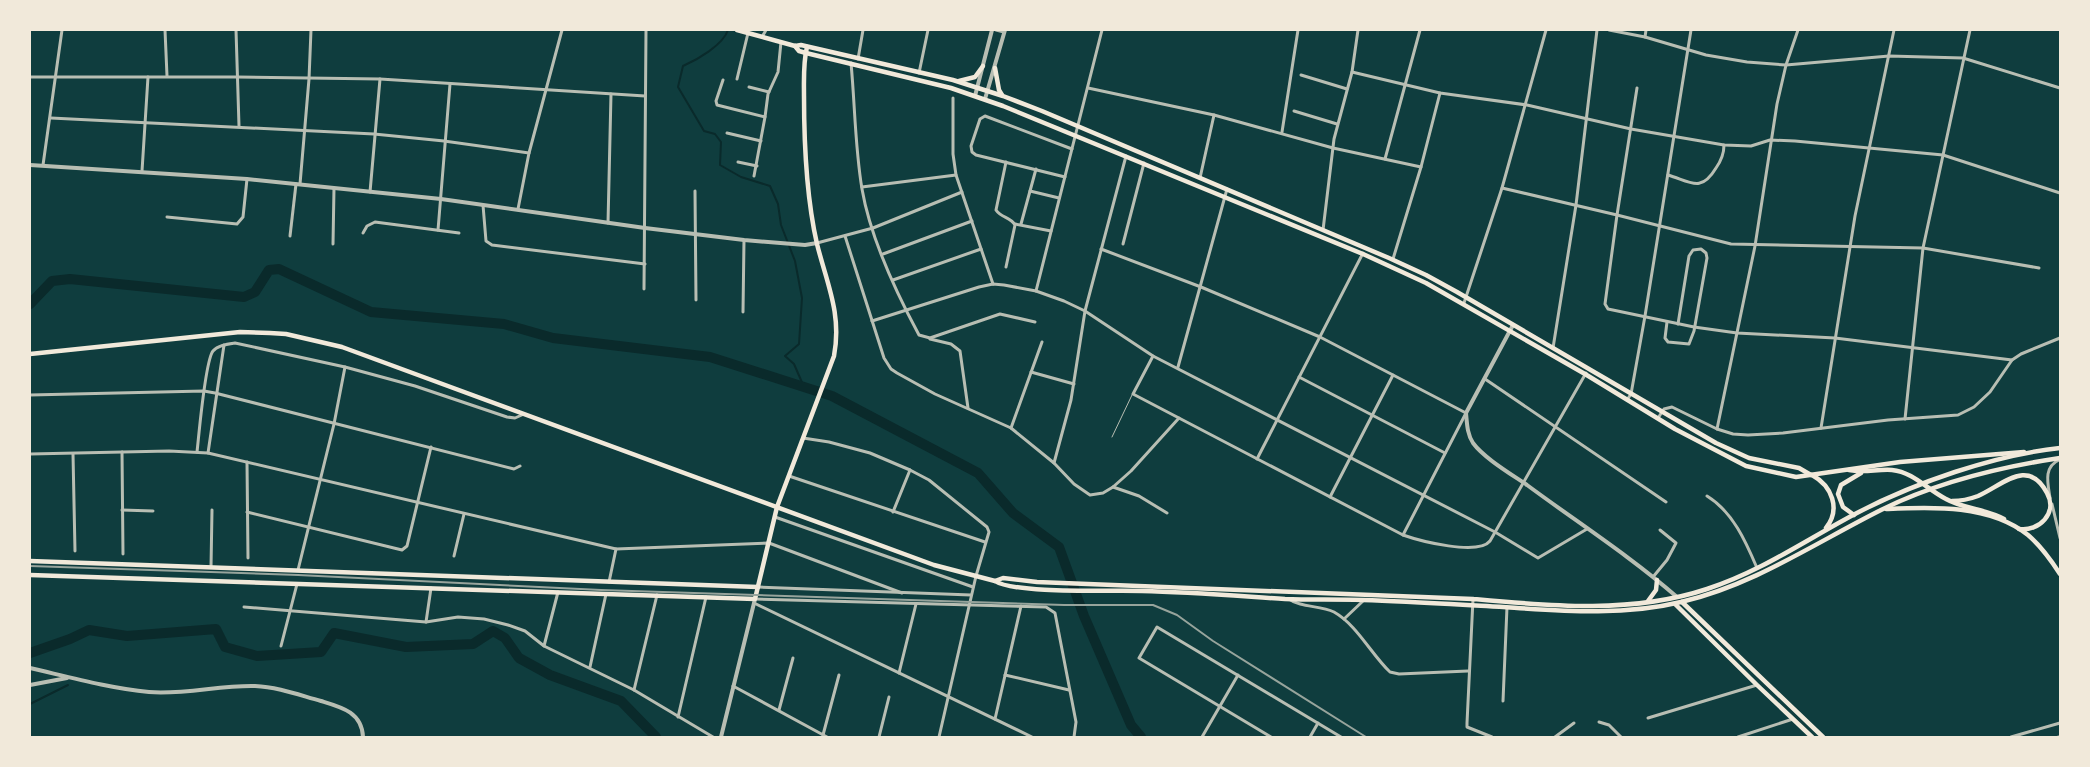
<svg xmlns="http://www.w3.org/2000/svg" width="2090" height="767" viewBox="0 0 2090 767" font-family="Ubuntu,sans-serif">
<style>
.lines{fill:none;stroke-linecap:round;stroke-linejoin:round}
.stream{stroke:#0a2a2b;stroke-width:2}
.river{stroke:#0a2a2b;stroke-width:10}
.service{stroke:#b8beb3;stroke-width:1}
.minor{stroke:#b8beb3;stroke-width:3}
.tertiary{stroke:#b8beb3;stroke-width:4}
.secondary{stroke:#f1e9da;stroke-width:4.5}
.primary{stroke:#f1e9da;stroke-width:4.5}
.rail{stroke:#97a49c;stroke-width:2}
</style>
<rect width="100%" height="100%" fill="#0f3d3e"/>
<g class="lines">
<g class="stream">
<path d="M728 30C723 45 697 60 683 66L678 87 704 131 715 134 721 142 720 165 741 177 770 186 778 204 781 225 795 261 802 298 799 344 785 356 794 364 804 387"/>
<polyline points="30,704 68,685"/>
</g>
<g class="river">
<polyline points="30,304 52,281 70,279 244,297 255,292 269,270 279,269 371,312 504,324 553,338 710,357 832,396 978,473 1013,513 1059,547 1084,616 1131,725 1141,737"/>
<polyline points="30,653 70,639 89,630 127,636 216,629 225,647 257,656 321,652 334,633 406,647 473,644 493,631 505,638 519,658 550,675 621,701 656,737"/>
</g>
<polyline class="service" points="1112,437 1132,395"/>
<g class="minor">
<polyline points="165,30 167,76"/>
<polyline points="236,30 239,126"/>
<polyline points="996,30 1004,32"/>
<polyline points="1609,30 1645,37 1706,55 1747,62 1786,65 1889,56 1963,58 2060,88"/>
<polyline points="762,37 766,30"/>
<polyline points="1645,37 1646,30"/>
<polyline points="858,59 863,30"/>
<path d="M851 63C855 105 855 148 862 189 870 236 897 294 919 335L930 338 1000 314 1035 322"/>
<polyline points="1352,72 1440,93 1527,105 1631,129 1724,145 1751,146 1770,140 1795,141 1943,155 2060,193"/>
<polyline points="919,73 928,30"/>
<polyline points="1301,75 1347,89"/>
<polyline points="30,77 237,77 380,79 645,96"/>
<polyline points="737,79 748,33"/>
<polyline points="723,80 716,101 717,105 765,117 768,94 778,72 781,42"/>
<polyline points="749,87 769,92"/>
<polyline points="1088,88 1214,115 1333,148 1421,167"/>
<polyline points="1637,88 1617,215 1605,304 1608,309 1694,327 1737,333 1835,338 2012,360"/>
<polyline points="953,98 953,154 956,175 993,284"/>
<polyline points="1294,111 1337,124"/>
<polyline points="51,118 374,134 444,141 529,153"/>
<polyline points="1282,132 1298,30"/>
<polyline points="727,133 761,141"/>
<polyline points="1385,159 1420,30"/>
<polyline points="738,162 757,166"/>
<path d="M1006 162 996 210C1001 218 1011 217 1015 225L1006 267"/>
<polyline points="43,165 62,30"/>
<polyline points="142,171 148,77"/>
<path d="M1668 175C1691 182 1701 193 1716 168 1721 161 1724 154 1724 145"/>
<polyline points="754,176 765,117"/>
<polyline points="1065,177 976,155 972,152 971,146 980,119 985,116 1072,149"/>
<polyline points="1200,178 1214,115"/>
<polyline points="300,184 309,79 311,30"/>
<polyline points="862,187 956,175"/>
<polyline points="1502,188 1617,215 1731,244 1923,248 2039,268"/>
<polyline points="695,191 696,300"/>
<polyline points="1030,191 1059,198"/>
<polyline points="370,192 380,79"/>
<polyline points="483,205 486,241 492,245 645,264"/>
<polyline points="518,209 529,153 562,30"/>
<polyline points="167,217 237,224 243,217 247,179"/>
<polyline points="608,223 611,94"/>
<polyline points="1015,224 1051,231"/>
<polyline points="1021,224 1036,169"/>
<polyline points="438,230 450,84"/>
<polyline points="1323,230 1334,139 1352,72 1358,30"/>
<polyline points="363,233 367,226 375,222 459,233"/>
<polyline points="290,236 296,184"/>
<polyline points="845,236 884,358 891,369 897,373 935,394 1011,428 1054,463 1074,484 1090,495 1103,493 1113,487 1131,471 1179,418"/>
<polyline points="817,243 873,228 962,192"/>
<polyline points="333,244 334,188"/>
<polyline points="1123,244 1144,163"/>
<polyline points="1101,249 1201,287 1320,337 1466,413 1403,535"/>
<polyline points="883,254 972,221"/>
<polyline points="1393,259 1421,167 1440,93"/>
<polyline points="893,280 981,249"/>
<polyline points="644,289 646,30"/>
<polyline points="1036,291 1102,30"/>
<polyline points="1464,303 1502,188 1546,30"/>
<polyline points="743,312 744,240"/>
<polyline points="872,321 979,287 993,284 1004,285 1036,291 1064,301 1085,311 1153,356 1495,532 1538,558 1587,529"/>
<polyline points="1667,322 1665,338 1668,342 1689,344 1694,331 1707,258 1706,253 1701,249 1693,250 1689,256 1678,324"/>
<polyline points="930,339 951,344 960,351 968,408"/>
<polyline points="1553,348 1576,205 1597,30"/>
<path d="M1153 356 1133 394 1403 535C1420 541 1478 556 1490 541L1586 373"/>
<polyline points="1178,367 1227,189"/>
<polyline points="1031,372 1074,384"/>
<polyline points="1299,377 1445,453"/>
<polyline points="1485,379 1666,502"/>
<polyline points="30,395 204,391 215,393 514,469 520,466"/>
<polyline points="1627,400 1631,394 1645,316 1691,30"/>
<polyline points="1658,418 1664,409 1672,407 1717,429 1733,434 1748,435 1783,433 1888,420 1958,415 1974,407 1990,392 2012,360 2021,354 2060,338"/>
<polyline points="1905,419 1923,248 1970,30"/>
<polyline points="1011,428 1042,342"/>
<polyline points="1821,428 1855,216 1894,30"/>
<polyline points="1717,429 1755,246 1777,104 1786,65 1798,30"/>
<polyline points="803,438 829,442 870,453 910,470 929,480 987,527 989,532 976,576 939,737"/>
<polyline points="122,452 123,554"/>
<path d="M197 452C199 435 205 361 213 351 218 345 228 344 235 343L345 367 415 386 507 417 515 418 524 414"/>
<polyline points="208,453 224,345"/>
<polyline points="30,454 169,451 208,453 616,549 769,543 902,593"/>
<polyline points="73,454 75,551"/>
<polyline points="1257,459 1363,253"/>
<polyline points="247,462 248,558"/>
<polyline points="1054,463 1071,400 1085,311 1126,156"/>
<polyline points="789,476 985,542"/>
<polyline points="1113,487 1139,496 1167,513"/>
<path d="M1707 496C1733 512 1746 542 1757 568"/>
<polyline points="1330,497 1393,375"/>
<path d="M2050 498C2048 484 2043 467 2059 460"/>
<polyline points="2052,504 2060,538"/>
<polyline points="122,510 153,511"/>
<polyline points="247,512 402,550 407,546 431,447"/>
<polyline points="893,512 910,470"/>
<polyline points="775,517 973,587"/>
<polyline points="454,556 464,514"/>
<polyline points="211,567 212,510"/>
<polyline points="298,570 334,424 345,367"/>
<polyline points="1653,577 1667,560 1676,543 1660,530"/>
<polyline points="609,582 616,549"/>
<polyline points="758,587 971,595"/>
<polyline points="755,599 1046,607 1055,613 1076,722 1074,737"/>
<path d="M1289 599C1301 608 1320 605 1334 612 1357 625 1371 654 1390 672L1399 674 1468 671"/>
<polyline points="1473,599 1467,723 1467,727 1492,737"/>
<polyline points="754,603 1032,737"/>
<polyline points="244,607 426,622 458,617 484,619 508,625 525,631 544,646 634,690 713,737"/>
<polyline points="1344,619 1363,601"/>
<polyline points="426,622 431,588"/>
<polyline points="281,646 297,584"/>
<polyline points="544,646 558,592"/>
<polyline points="590,667 606,594"/>
<polyline points="899,673 916,604"/>
<polyline points="1005,675 1069,690"/>
<polyline points="733,686 827,737"/>
<polyline points="634,690 657,595"/>
<polyline points="1503,701 1507,607"/>
<polyline points="779,710 793,658"/>
<polyline points="678,717 706,597"/>
<polyline points="1648,718 1757,685"/>
<polyline points="995,719 1021,606"/>
<polyline points="1599,722 1609,725 1621,737"/>
<polyline points="823,735 839,675"/>
<polyline points="879,737 889,697"/>
<polyline points="1202,737 1238,675"/>
<polyline points="1271,737 1139,658 1157,627 1341,737"/>
<polyline points="1310,737 1318,723"/>
<polyline points="1555,737 1574,723"/>
<polyline points="1738,737 1793,719"/>
<polyline points="2011,737 2060,723"/>
</g>
<g class="tertiary">
<polyline points="975,96 992,30"/>
<polyline points="985,99 1005,30"/>
<polyline points="30,165 247,179 441,199 645,228 744,240 805,245 817,243"/>
<path d="M1513 325 1466 413C1467 423 1467 434 1473 443 1484 458 1511 474 1527 485 1577 522 1630 556 1677 597"/>
<path d="M30 668C69 677 109 688 149 692 184 695 220 685 255 686 278 687 299 695 321 701 341 707 362 712 363 737"/>
<polyline points="30,685 67,678"/>
<polyline points="721,737 755,599"/>
</g>
<g class="secondary">
<polyline points="737,30 795,46 801,45 953,80 1003,96 1042,111 1389,258 1426,275 1457,292 1716,443 1749,458 1799,468 1811,475"/>
<polyline points="795,46 799,51 806,53 951,88 1003,106 1363,254 1426,283 1585,374 1675,429 1746,466 1796,477 1900,462 2024,452"/>
<polyline points="995,68 999,90 1002,95"/>
<polyline points="959,81 975,77 983,66"/>
<polyline points="30,561 758,587"/>
<path d="M30 575 755 599 777 507 834 356C842 314 827 284 817 244 806 196 804 145 804 96 804 80 803 63 807 47"/>
<polyline points="1682,602 1823,737"/>
<polyline points="1675,604 1757,685 1812,737"/>
</g>
<g class="primary">
<path d="M30 354 240 332 270 333 286 334 342 347 418 375 934 565 995 581C1014 594 1113 590 1142 591 1190 592 1238 596 1285 599 1311 600 1337 599 1363 600 1397 601 1432 603 1467 605 1538 608 1611 619 1681 602 1754 585 1815 543 1881 510 1935 483 2000 467 2060 458"/>
<path d="M1849 470C1864 473 1877 469 1892 470 1913 472 1928 490 1946 499 1964 509 1986 509 2004 519"/>
<path d="M1812 475C1832 486 1841 509 1826 528"/>
<path d="M1952 501C1961 501 1970 499 1978 496 2003 485 2028 457 2047 493 2058 513 2039 532 2019 529"/>
<path d="M1886 509C1932 507 1989 504 2028 535 2041 546 2051 560 2060 574"/>
<polyline points="1854,515 1843,507 1838,494 1841,485 1861,473"/>
<path d="M995 581 1003 578 1037 582 1473 599C1550 606 1632 614 1707 589 1760 572 1806 540 1855 514 1914 483 1994 455 2060 448"/>
<polyline points="1648,601 1656,590 1657,580"/>
</g>
<g class="rail">
<polyline points="30,566 298,575 601,590 1064,605 1153,605 1177,615 1213,641 1366,737"/>
<polyline points="2057,737 2060,736"/>
</g>
</g>
<rect width="2090" height="767" fill="none" stroke="#f1e9da" stroke-width="62"/>
</svg>
